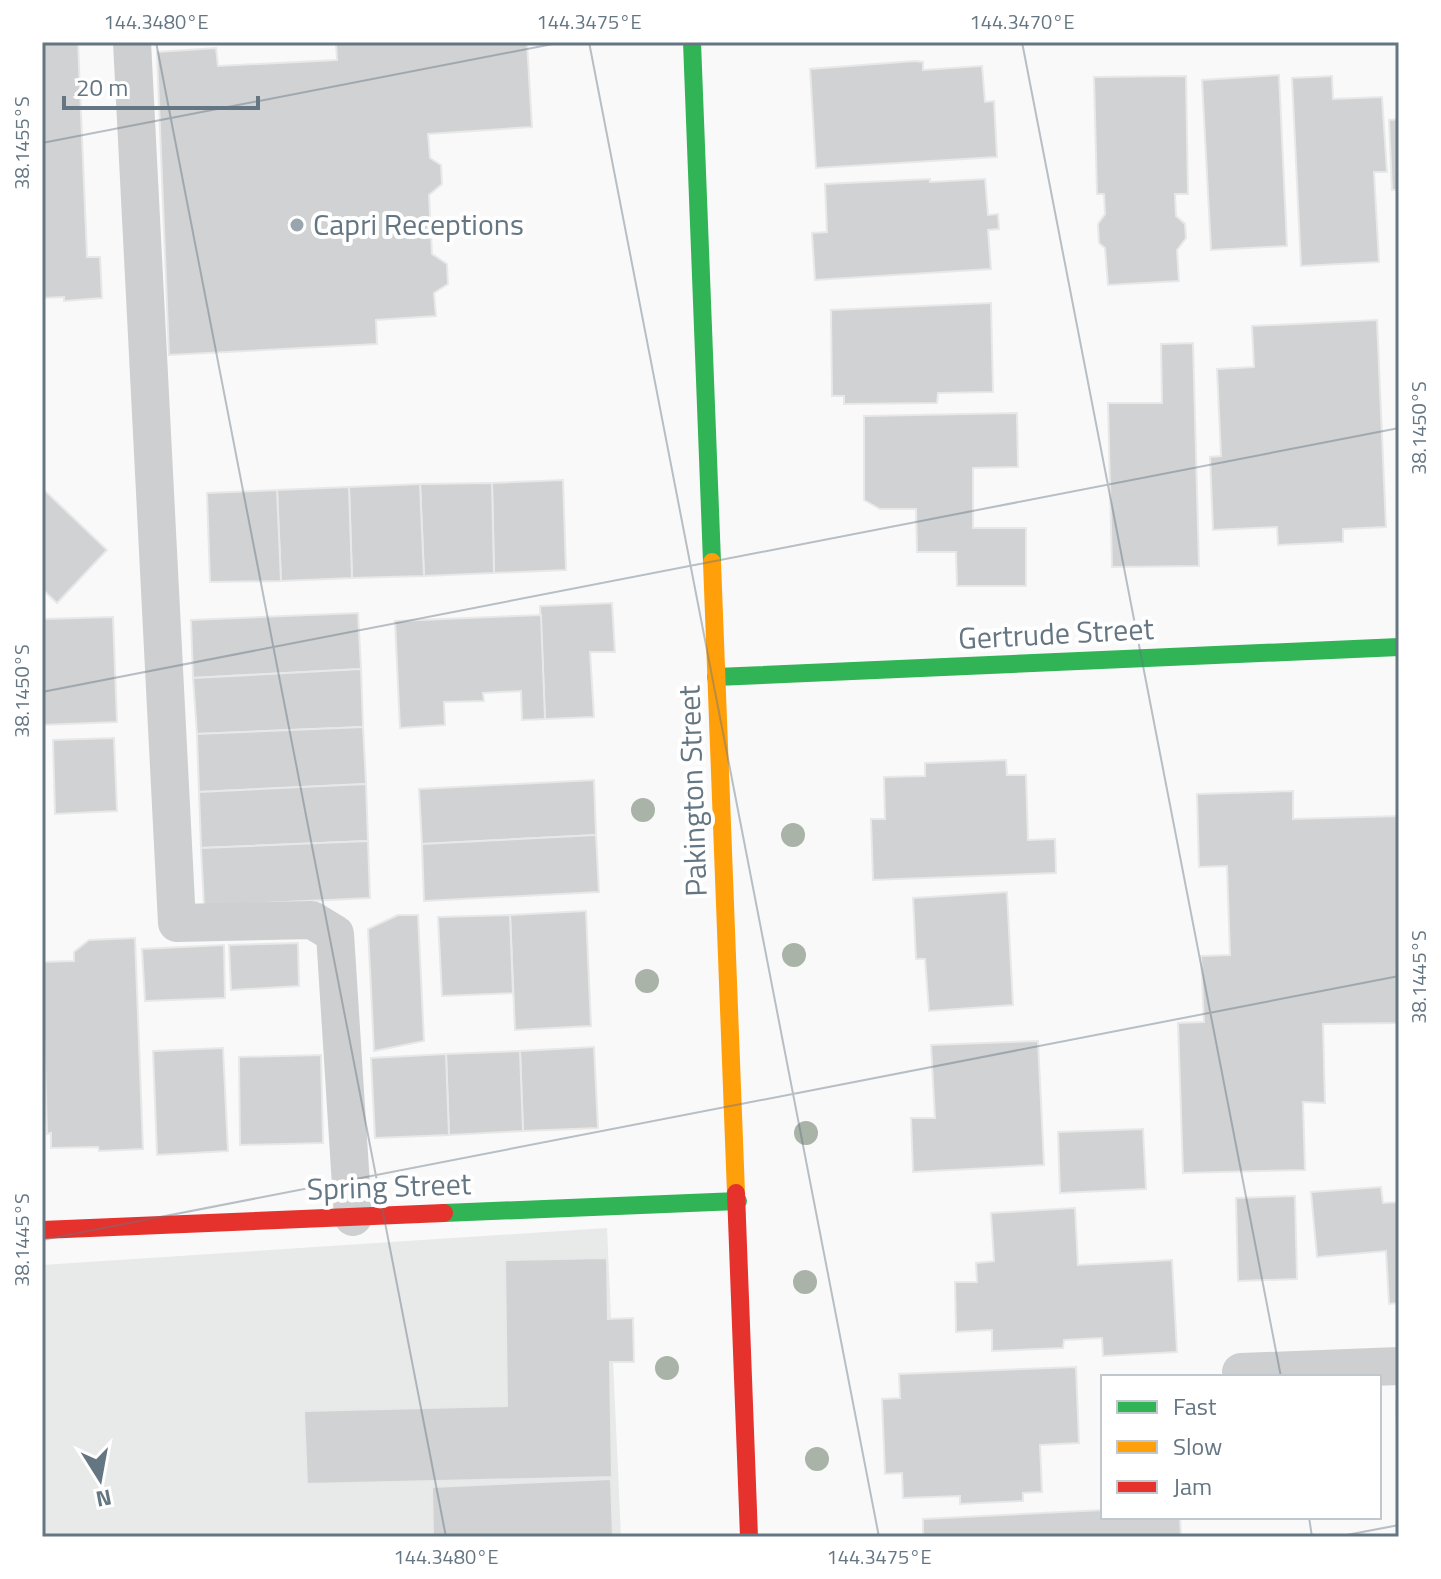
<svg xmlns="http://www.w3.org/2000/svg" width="1441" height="1579" viewBox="0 0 1441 1579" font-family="'Titillium Web',sans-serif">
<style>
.built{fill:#e8e9e9}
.building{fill:#d0d2d3;stroke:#e8e8e8;stroke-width:2}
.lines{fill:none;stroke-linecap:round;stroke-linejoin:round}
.lane{stroke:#cecfd0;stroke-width:38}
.fast{stroke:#30b455;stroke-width:18}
.slow{stroke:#ff9f0a;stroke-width:18}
.jam{stroke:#e5322d;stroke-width:18}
.tree{fill:#a9b3a7}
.ticks{fill:none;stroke:#657683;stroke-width:2;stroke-opacity:0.45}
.poi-dot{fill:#99a4ac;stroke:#fff;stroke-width:3}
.labels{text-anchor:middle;stroke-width:8;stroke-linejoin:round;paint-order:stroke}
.poi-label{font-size:30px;fill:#657683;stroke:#fff;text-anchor:start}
.street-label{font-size:30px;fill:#657683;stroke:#fff}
.neatline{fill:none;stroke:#657683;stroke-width:3}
.ticks-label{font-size:20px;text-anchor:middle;fill:#657683}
</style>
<rect width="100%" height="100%" fill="#f9f9f9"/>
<polygon class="built" points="607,1228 621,1537 42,1537 42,1265"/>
<g class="building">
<polygon points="42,42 78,42 87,257 100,257 102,298 64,301 64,297 42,298"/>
<polygon points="336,42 527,42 532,127 428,134 430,158 441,165 442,184 429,195 432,254 447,264 448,284 434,293 436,316 376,320 377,344 169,355 157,52 216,48 218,66 337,60"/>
<polygon points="915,61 923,62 923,70 982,66 985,102 994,101 997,157 816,168 810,69"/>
<polygon points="1279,75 1287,246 1211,250 1202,80"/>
<polygon points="1186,76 1188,194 1175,194 1176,216 1185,224 1186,238 1177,250 1179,281 1108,285 1105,248 1099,243 1098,224 1105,214 1104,194 1097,194 1094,77"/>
<polygon points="1332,76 1333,99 1382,97 1387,172 1374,172 1379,262 1301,266 1292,78"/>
<polygon points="1399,119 1399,190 1392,190 1389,120"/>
<polygon points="930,179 930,182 985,179 988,215 998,214 999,229 988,230 991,269 815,280 812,233 827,232 825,184"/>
<polygon points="991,303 993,392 938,393 937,403 844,404 844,396 832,396 831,310"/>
<polygon points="1377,320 1386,527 1343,529 1343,542 1278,545 1277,527 1213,530 1210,457 1221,456 1217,369 1254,367 1252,326"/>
<polygon points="1193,343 1199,566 1112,567 1108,403 1162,403 1161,344"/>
<polygon points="1017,413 1018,467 973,468 973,528 1026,528 1026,586 957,586 956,552 917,552 916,509 880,509 864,500 864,416"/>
<polygon points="563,480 566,570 494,573 492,483"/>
<polygon points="492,483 494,573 424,576 420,484"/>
<polygon points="420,484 424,576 352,578 349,487"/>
<polygon points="349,487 352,578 281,581 277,490"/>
<polygon points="42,488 107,550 57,603 42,589"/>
<polygon points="277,490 281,581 210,582 207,493"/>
<polygon points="612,603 615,652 590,652 594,717 545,719 540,606"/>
<polygon points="358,613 361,669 193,678 191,620"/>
<polygon points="541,615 545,719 522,720 521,691 483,693 484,701 444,702 445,725 400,728 395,621"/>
<polygon points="113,617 117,722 42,725 42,619"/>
<polygon points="361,669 363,727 197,734 193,678"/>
<polygon points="363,727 366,784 199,792 197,734"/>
<polygon points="114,738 117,811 55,814 53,740"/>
<polygon points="1006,760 1007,775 1026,775 1028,840 1055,839 1056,873 873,880 871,819 885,819 884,777 925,776 925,763"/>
<polygon points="594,780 596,835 422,844 419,789"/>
<polygon points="366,784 368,841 201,848 199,792"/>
<polygon points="1293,791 1293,819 1399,816 1399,1023 1323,1024 1325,1103 1303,1102 1305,1170 1183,1173 1178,1023 1204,1022 1201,956 1230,955 1227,866 1199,867 1197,794"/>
<polygon points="596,835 599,892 424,901 422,844"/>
<polygon points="368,841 370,898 204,906 201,848"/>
<polygon points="1007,892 1013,1005 929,1011 925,959 916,959 913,898"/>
<polygon points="586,911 591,1026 515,1030 510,915"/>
<polygon points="398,915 418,915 424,1041 374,1051 368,929"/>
<polygon points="510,915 513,993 442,996 438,917"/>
<polygon points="135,938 143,1149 99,1151 98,1147 51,1148 51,1133 47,1134 42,962 74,961 74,952 89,940"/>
<polygon points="298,943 299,986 231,990 229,945"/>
<polygon points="224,945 225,998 145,1001 142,949"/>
<polygon points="1038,1041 1044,1165 913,1172 911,1118 935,1118 931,1045"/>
<polygon points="594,1047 598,1128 523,1131 520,1051"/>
<polygon points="223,1048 228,1151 157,1155 153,1051"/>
<polygon points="520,1051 523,1131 449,1135 446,1054"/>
<polygon points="446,1054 449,1135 375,1138 371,1058"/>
<polygon points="321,1055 323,1143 240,1145 239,1057"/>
<polygon points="1143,1129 1146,1189 1060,1193 1058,1132"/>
<polygon points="1381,1187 1383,1203 1399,1202 1399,1303 1389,1304 1386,1251 1317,1257 1311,1192"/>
<polygon points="1295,1196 1297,1279 1238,1281 1236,1198"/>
<polygon points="1075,1208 1078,1265 1172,1260 1177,1352 1103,1356 1102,1338 1064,1340 1063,1348 992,1351 992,1330 956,1332 955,1282 977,1282 976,1263 994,1261 991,1213"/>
<polygon points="607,1258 608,1319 633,1318 634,1362 610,1362 612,1477 307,1484 304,1411 507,1406 505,1260"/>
<polygon points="1076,1367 1079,1443 1040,1445 1042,1492 1023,1493 1023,1501 960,1504 960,1496 903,1498 902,1473 885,1474 882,1399 900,1398 899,1374"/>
<polygon points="1396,1402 1399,1402 1399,1479"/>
<polygon points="42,1416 45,1537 42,1537"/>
<polygon points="611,1479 613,1537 433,1537 432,1487"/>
<polygon points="1103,1510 1103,1517 1180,1517 1181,1537 923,1537 923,1519"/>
</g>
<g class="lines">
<g class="lane">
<polyline points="132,42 177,923 312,920 335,934 353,1217"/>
<polyline points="1241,1372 1399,1366"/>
</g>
<g class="fast">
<polyline points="692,42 712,562"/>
<polyline points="716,677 1399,647"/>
<polyline points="444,1213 738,1201"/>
</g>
<polyline class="slow" points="712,562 736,1193"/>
<g class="jam">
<polyline points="736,1193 749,1537"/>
<polyline points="42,1230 444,1213"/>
</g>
</g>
<g class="tree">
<circle cx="643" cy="810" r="12"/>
<circle cx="793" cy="835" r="12"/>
<circle cx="794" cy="955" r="12"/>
<circle cx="647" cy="981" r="12"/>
<circle cx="806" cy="1133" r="12"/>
<circle cx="805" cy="1282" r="12"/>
<circle cx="667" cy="1368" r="12"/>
<circle cx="817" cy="1459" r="12"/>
</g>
<path class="ticks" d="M156 42 446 1537M589 42 879 1537M1022 42 1281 1377M42 143 563 42M42 692 1399 428M42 1240 1399 976M1309 1517 1312 1537M1336 1537 1399 1525"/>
<circle class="poi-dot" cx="297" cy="225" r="8"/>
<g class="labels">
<g class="poi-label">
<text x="313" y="235">Capri Receptions</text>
</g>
<g class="street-label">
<text transform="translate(1056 634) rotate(-3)" y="10">Gertrude Street</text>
<text transform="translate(693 791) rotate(-92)" y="10">Pakington Street</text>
<text transform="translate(389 1187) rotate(-2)" y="10">Spring Street</text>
</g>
</g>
<rect width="1441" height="1579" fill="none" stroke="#ffffff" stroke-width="88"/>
<rect x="1101" y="1375" width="280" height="144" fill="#ffffff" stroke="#c1c8cd" stroke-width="2"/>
<rect x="1117" y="1401" width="40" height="12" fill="#30b455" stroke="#c1c8cd" stroke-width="2"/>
<text x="1173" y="1415" font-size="24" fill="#657683">Fast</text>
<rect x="1117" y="1441" width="40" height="12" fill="#ff9f0a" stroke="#c1c8cd" stroke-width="2"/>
<text x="1173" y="1455" font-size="24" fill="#657683">Slow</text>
<rect x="1117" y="1481" width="40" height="12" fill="#e5322d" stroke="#c1c8cd" stroke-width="2"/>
<text x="1173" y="1495" font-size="24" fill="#657683">Jam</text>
<g transform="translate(100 1479) rotate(169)" stroke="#ffffff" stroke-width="6" paint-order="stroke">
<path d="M0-6L14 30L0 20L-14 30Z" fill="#657683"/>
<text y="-12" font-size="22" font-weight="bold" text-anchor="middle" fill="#657683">N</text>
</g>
<path d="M64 96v12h194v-12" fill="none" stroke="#657683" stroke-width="4"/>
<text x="76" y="96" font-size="24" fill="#657683" stroke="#ffffff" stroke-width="6" paint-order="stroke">20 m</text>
<rect x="44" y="44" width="1353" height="1491" class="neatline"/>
<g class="ticks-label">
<text x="156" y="29">144.3480°E</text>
<text x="589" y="29">144.3475°E</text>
<text x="1022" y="29">144.3470°E</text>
<text transform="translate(22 143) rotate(-90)" y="7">38.1455°S</text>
<text transform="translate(1419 428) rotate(-90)" y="7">38.1450°S</text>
<text transform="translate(22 691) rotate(-90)" y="7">38.1450°S</text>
<text transform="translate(1419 977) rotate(-90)" y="7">38.1445°S</text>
<text transform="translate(22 1240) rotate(-90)" y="7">38.1445°S</text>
<text x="446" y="1564">144.3480°E</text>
<text x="879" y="1564">144.3475°E</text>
</g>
</svg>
